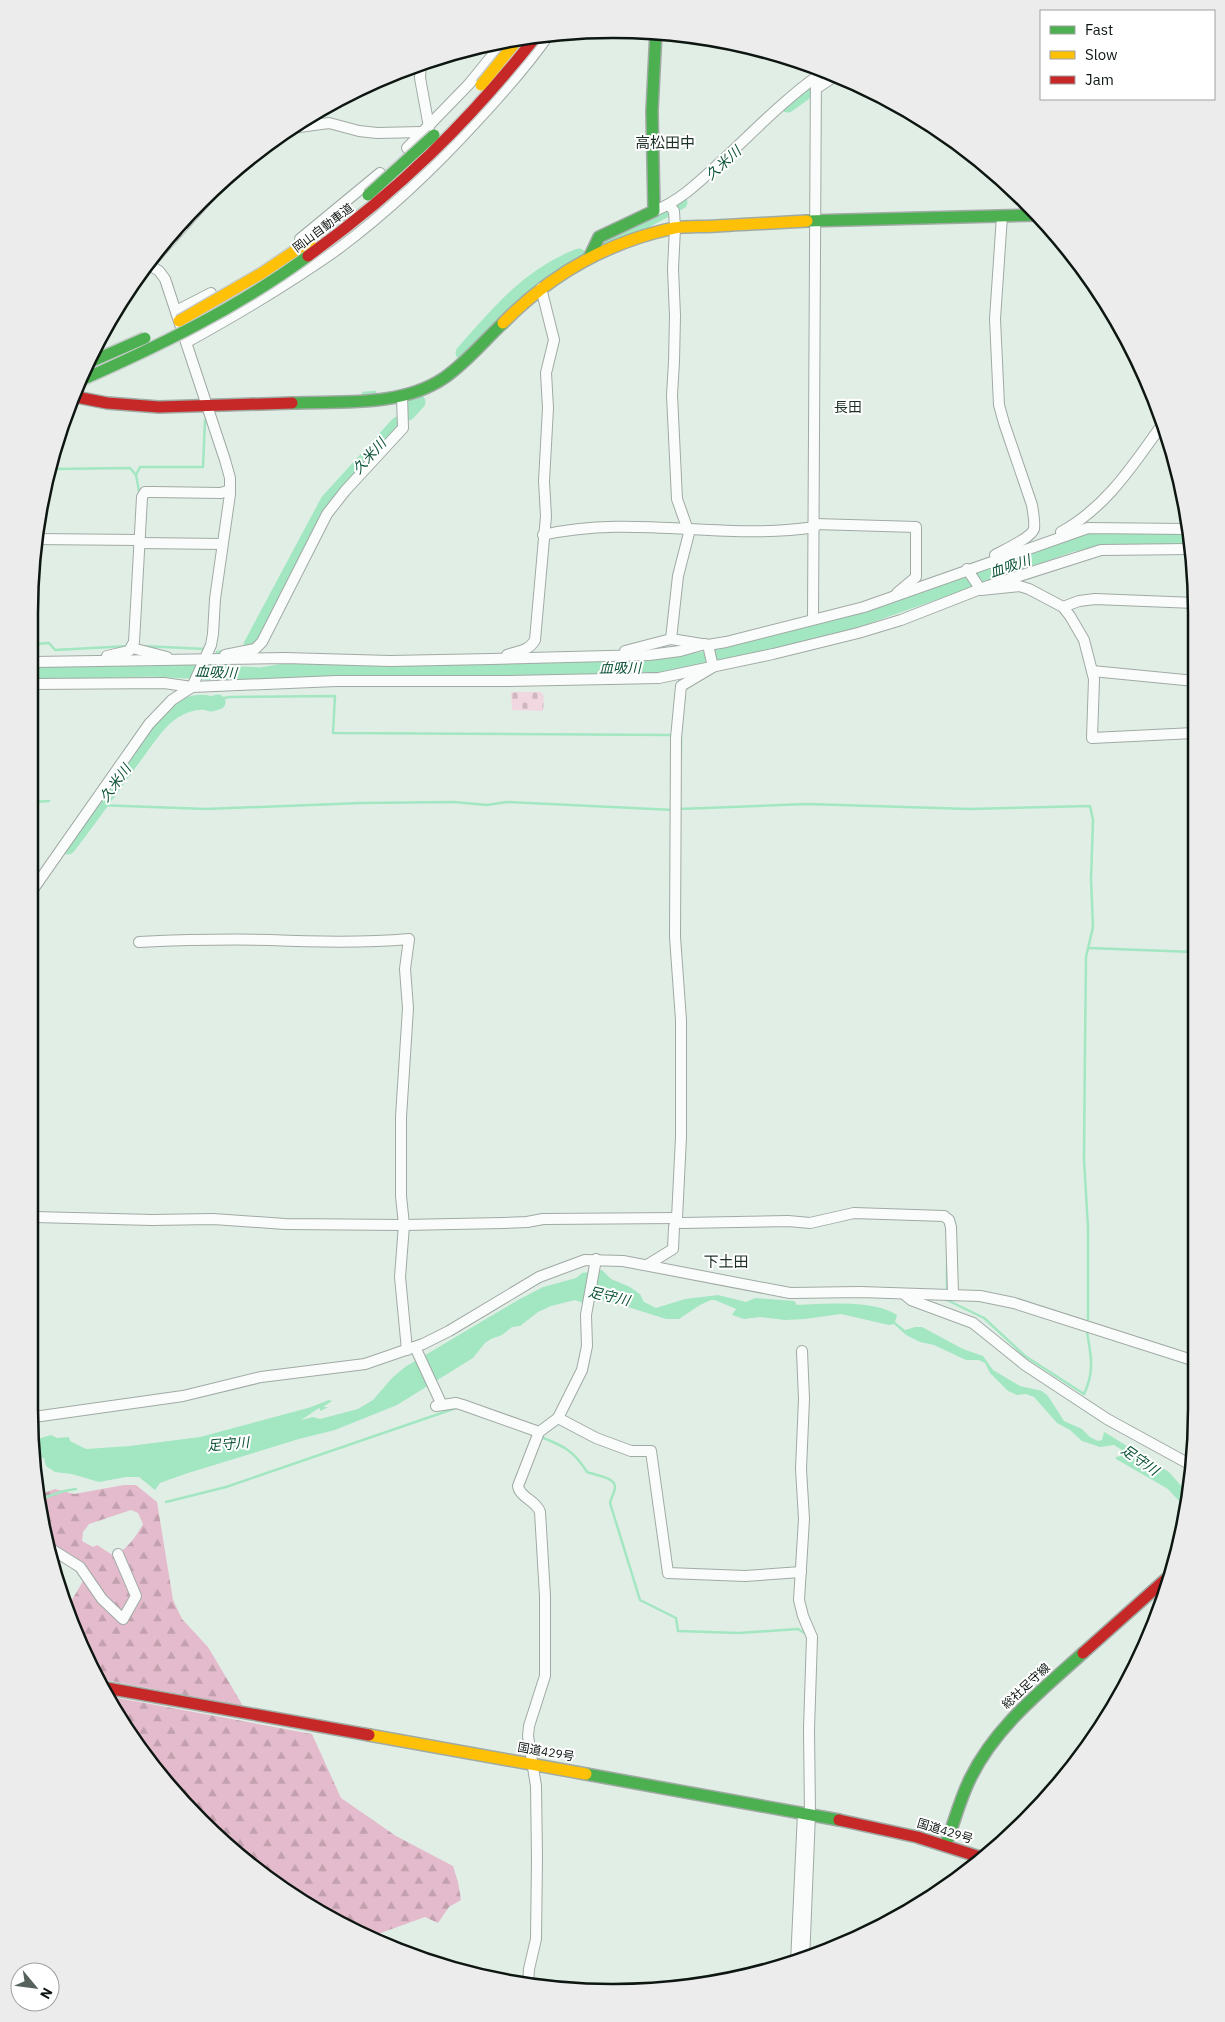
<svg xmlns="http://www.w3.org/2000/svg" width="1225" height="2022" viewBox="0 0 1225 2022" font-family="'IBM Plex Sans','Noto Sans JP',sans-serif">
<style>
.forest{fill:url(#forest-firs);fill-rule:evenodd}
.cemetery{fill:url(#cemetery-stones)}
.water{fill:#a3e6c2}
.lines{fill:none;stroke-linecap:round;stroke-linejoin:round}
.stream{stroke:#a3e6c2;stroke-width:2.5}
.river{stroke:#a3e6c2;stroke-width:15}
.street-casing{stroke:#a0aaa4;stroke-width:12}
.fast-casing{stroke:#a0aaa4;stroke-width:14}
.slow-casing{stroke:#a0aaa4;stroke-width:14}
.jam-casing{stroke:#a0aaa4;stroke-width:14}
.street{stroke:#fafcfb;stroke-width:10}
.fast{stroke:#4caf50;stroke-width:11}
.slow{stroke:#ffc107;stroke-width:11}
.jam{stroke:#c62828;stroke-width:11}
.rail-casing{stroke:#b7bbb9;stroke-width:4.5}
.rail{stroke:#fff;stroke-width:2.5;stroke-dasharray:8;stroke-linecap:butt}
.fast-bridge-casing{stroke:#c4cac7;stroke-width:14;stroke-linecap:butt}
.slow-bridge-casing{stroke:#c4cac7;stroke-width:14;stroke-linecap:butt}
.jam-bridge-casing{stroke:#c4cac7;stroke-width:14;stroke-linecap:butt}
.fast-bridge{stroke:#4caf50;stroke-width:11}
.slow-bridge{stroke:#ffc107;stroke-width:11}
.jam-bridge{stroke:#c62828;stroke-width:11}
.labels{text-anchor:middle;stroke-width:4;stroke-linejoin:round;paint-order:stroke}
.street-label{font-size:12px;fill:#0d1611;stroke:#fff}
.water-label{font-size:14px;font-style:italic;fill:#0d5437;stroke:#fff}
.neighbourhood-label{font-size:14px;fill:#1d3026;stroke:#fff}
.quarter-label{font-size:15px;fill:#1d3026;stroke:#fff}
.rim{fill:none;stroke:#0d1611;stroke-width:2.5}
</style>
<defs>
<pattern id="forest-firs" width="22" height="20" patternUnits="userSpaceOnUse" patternTransform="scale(1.25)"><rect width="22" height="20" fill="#e4bbcc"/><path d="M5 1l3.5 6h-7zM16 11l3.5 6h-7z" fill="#c2a0ae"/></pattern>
<pattern id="cemetery-stones" width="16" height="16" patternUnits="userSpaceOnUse" patternTransform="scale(1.25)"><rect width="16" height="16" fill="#f1d7e0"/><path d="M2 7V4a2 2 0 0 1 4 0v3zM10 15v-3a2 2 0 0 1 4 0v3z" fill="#cdb8bf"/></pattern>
</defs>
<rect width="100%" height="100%" fill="#e1eee6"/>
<g class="forest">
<path d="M124 1485H136L157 1502 173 1600 182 1619 208 1647 243 1706 95 1678 80 1646 82 1629 71 1624 69 1605 83 1581 79 1574 64 1562 51 1561 36 1496 55 1489 74 1494ZM131 1510 138 1513 143 1524C135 1538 128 1548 114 1556L97 1545 93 1547 82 1541 83 1532 89 1524Z"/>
<polygon points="107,1696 312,1734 341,1798 396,1836 453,1866 458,1882 461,1900 449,1907 438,1923 425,1917 367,1938 354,1933 257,1873 149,1765"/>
</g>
<polygon class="cemetery" points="511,692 541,692 544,697 543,711 512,710"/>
<path class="water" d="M602 1270 611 1279 630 1287 640 1294 644 1302 656 1308 685 1299 718 1295 746 1302 755 1298 794 1301 797 1305C825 1304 872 1299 897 1315L895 1322 905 1330 915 1327H922L963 1349 983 1356 993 1370 1020 1386 1042 1391 1048 1396 1064 1421 1082 1429 1090 1437 1098 1441 1102 1440 1104 1432 1106 1433 1169 1472 1183 1488 1191 1482 1186 1505 1179 1501 1168 1489 1116 1459V1457L1121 1456 1120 1451 1122 1450 1114 1445 1100 1447 1082 1441 1070 1430 1057 1423 1034 1397 1026 1394 1017 1395 1008 1391 990 1373 985 1363 979 1360H966L934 1345 920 1342 906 1335 894 1324 889 1325 841 1314 805 1319 785 1320 760 1317 744 1319 732 1315 736 1309 715 1300H711L700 1305 679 1319H666L609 1301 593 1299 583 1303 575 1300 551 1306 538 1312 520 1326 512 1327 502 1335 491 1339 485 1343 473 1358 397 1405 335 1430 299 1439 185 1474 160 1483 155 1490 139 1477H126L99 1482 72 1474 55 1472 46 1466 44 1458 34 1456V1440L51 1435 57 1438 69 1437 70 1441 86 1449 130 1446 200 1437 308 1408 329 1400 332 1401 323 1407H328L321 1411 319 1408 301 1420 313 1417 320 1419 358 1409 373 1400 392 1378 405 1367 518 1300 543 1287 576 1278 582 1273Z"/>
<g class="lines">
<g class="stream">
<polyline points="363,393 375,392"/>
<polyline points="52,469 130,468 136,475"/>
<polyline points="139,491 136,475 140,467 203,467 205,420"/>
<polyline points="34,644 49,643 55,650 128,646"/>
<polyline points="141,646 206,649"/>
<polyline points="217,652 224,651"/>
<polyline points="205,702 229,697 335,696 333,733 670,735"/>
<polyline points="681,753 681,736"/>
<polyline points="34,802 49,801"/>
<polyline points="97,805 206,809 361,803 454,802 487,805 507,802 674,810"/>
<polyline points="679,809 807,804 970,809 1090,806 1093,820 1091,879 1093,927 1086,957 1085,1046 1084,1160 1088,1228 1088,1319"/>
<polyline points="1089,948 1193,952"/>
<polyline points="947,1289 947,1266"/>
<path d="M947 1300 984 1318 1025 1356 1084 1394C1095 1371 1091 1356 1087 1332"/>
<path d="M541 1437C564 1446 574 1451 587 1472 594 1475 615 1477 615 1487 615 1492 611 1498 610 1503L640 1600 676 1618 678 1631 739 1633 798 1629 806 1634"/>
<polyline points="37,1500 64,1491 76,1489"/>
<polyline points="166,1502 226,1487 459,1407"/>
</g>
<g class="river">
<polyline points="788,105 828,76"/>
<polyline points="608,241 680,202"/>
<path d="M463 353C497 314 529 275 579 256"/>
<polyline points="408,413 418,402"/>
<polyline points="251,645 328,501 398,424"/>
<polyline points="34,673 151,669 261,675 291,670 527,670 627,669 664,666 728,655 845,624 1073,544 1120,537 1188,538"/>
<path d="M68 847C91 817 112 787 134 757 144 744 153 729 165 718 176 708 197 698 211 704L218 702"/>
</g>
<defs>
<g id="street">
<polyline points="421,61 420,78 429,127"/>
<polyline points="817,88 835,76"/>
<polyline points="291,128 329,123 359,131 377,133 423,132"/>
<polyline points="407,148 469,84 504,41"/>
<polyline points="669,205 674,211 675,228 673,269 675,316 674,362 672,395 677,499 689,533 678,576 671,639"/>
<path d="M654 211C682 200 702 179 724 159 754 131 783 101 816 77"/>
<polyline points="300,239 380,173"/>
<polyline points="176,311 211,293"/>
<path d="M187 342C238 314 290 283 338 249 389 211 435 167 477 121 503 93 528 65 550 33"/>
<polyline points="815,524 916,527 916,577 897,593"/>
<path d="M1061 532C1105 508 1131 468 1159 429L1165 426"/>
<path d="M543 535C632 514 725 541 815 527"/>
<polyline points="34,539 139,540"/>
<polyline points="139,543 222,544"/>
<path d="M995 555C1004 550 1031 538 1034 529 1035 521 1033 512 1032 505L1004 423 999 405 995 319 1002 216"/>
<polyline points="967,569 981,590 1019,586 1029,589 1063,607 1070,616 1084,640 1094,679 1092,738 1194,733"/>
<polyline points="1063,607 1079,601 1095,599 1195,603"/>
<polyline points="813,619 816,68"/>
<polyline points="132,648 167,657"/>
<polyline points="625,651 671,639 708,645 726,642 864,607 1088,528 1186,529"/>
<polyline points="225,655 255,649 262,642 327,514 345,491 403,428 402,396"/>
<path d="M507 655C518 651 529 651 535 640L546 516 544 481 548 408 546 373 554 340 541 288"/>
<polyline points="107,656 129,651 134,642 142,497 145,492 152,492 221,493 230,490"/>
<polyline points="34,662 285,658 390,661 491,659 649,655 680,651 705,644"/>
<polyline points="1092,671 1195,681"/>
<polyline points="34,684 164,683 192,687 336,681 506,681 659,678 773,654 858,633 901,620 988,586 1101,550 1190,549"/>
<polyline points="34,888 149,724 172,700 192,687 211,645 213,634 215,599 230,494 230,478 225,460 165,279 159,271 146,263"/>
<path d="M139 942C183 940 227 939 270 940 316 942 363 943 409 939L405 969 408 1008 401 1117V1196L404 1225 400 1277 407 1350"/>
<polyline points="34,1217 152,1220 213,1219 285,1224 404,1225 503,1223 527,1222 543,1219 677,1218"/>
<polyline points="676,1222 682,1223 788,1221 810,1223 854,1213 944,1216 949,1220 951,1227 953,1294"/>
<polyline points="647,1265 673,1249 674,1227 677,1218 681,1137 681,1020 675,937 676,738 681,686 713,667 708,645"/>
<polyline points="905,1295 911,1300 973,1323 1025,1365 1107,1419 1191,1465"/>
<polyline points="415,1347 441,1403"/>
<polyline points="802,1351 804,1399 801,1469 804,1519 799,1600 803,1616 812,1637 809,1729 810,1814 804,1961"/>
<polyline points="436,1406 456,1403 463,1405 539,1432"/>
<polyline points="34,1417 183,1396 261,1377 365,1364 423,1344 449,1331 539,1277 585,1260 623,1261 790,1293 860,1292 980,1296 1014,1303 1192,1360"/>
<polyline points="558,1418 596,1438 631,1451 651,1451 668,1573 745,1576 801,1572"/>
<polyline points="48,1547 80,1567 102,1599 123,1619 136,1596 118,1554"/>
<polyline points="796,1963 803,1813"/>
<path d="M528 1985 529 1969 536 1939 537 1858 536 1786 528 1736 529 1726 545 1676V1596L540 1512C536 1500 520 1498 518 1486L539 1432 558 1418 582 1370 587 1346 586 1315 596 1259"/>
</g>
<g id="fast">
<polyline points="807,221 1038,215"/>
<polyline points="589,258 599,237 654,211 652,111 656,31"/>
<path d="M292 403C342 401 401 407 444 378 466 363 484 341 503 323"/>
<polyline points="586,1774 839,1820"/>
<path d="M946 1844C954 1823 960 1799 970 1779 995 1727 1041 1691 1083 1653"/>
</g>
<g id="slow">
<path d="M503 323C550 275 608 242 674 228 687 226 702 227 716 226 746 224 777 223 807 221"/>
<polyline points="369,1735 586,1774"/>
</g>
<g id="jam">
<polyline points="71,396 107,403 159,407 292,403"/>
<polyline points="1083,1653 1166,1579"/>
<polyline points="101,1687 369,1735"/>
<polyline points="839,1820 917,1837 983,1858"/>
</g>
</defs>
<use href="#street" class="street-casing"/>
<use href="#fast" class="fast-casing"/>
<use href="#slow" class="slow-casing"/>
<use href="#jam" class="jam-casing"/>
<use href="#street" class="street"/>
<use href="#fast" class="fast"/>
<use href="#slow" class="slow"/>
<use href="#jam" class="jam"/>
<defs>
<polyline id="rail" points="128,294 247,160"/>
</defs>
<use href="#rail" class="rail-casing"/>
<use href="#rail" class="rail"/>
<defs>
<g id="fast-bridge">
<polyline points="368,195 434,135"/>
<polyline points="88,363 145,338"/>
<path d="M77 382C157 347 237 308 308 256"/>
</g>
<g id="slow-bridge">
<polyline points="481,85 519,38"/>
<polyline points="179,321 262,273 311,240"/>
</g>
<path id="jam-bridge" d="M308 256C399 190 468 123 538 34"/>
</defs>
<use href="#fast-bridge" class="fast-bridge-casing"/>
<use href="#slow-bridge" class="slow-bridge-casing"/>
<use href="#jam-bridge" class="jam-bridge-casing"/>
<use href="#fast-bridge" class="fast-bridge"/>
<use href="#slow-bridge" class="slow-bridge"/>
<use href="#jam-bridge" class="jam-bridge"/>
</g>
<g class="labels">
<g class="street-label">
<text transform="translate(323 228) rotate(-37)" y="4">岡山自動車道</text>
<text transform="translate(1026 1686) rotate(-43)" y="4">総社足守線</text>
<text transform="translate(546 1752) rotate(10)" y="4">国道429号</text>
<text transform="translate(945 1831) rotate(17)" y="4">国道429号</text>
</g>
<g class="water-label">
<text transform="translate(723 163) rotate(-42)" y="5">久米川</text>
<text transform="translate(369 456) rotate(-48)" y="5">久米川</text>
<text transform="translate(1010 566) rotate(-19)" y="5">血吸川</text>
<text transform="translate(620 668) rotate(-1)" y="5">血吸川</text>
<text transform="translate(216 672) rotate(3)" y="5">血吸川</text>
<text transform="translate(115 783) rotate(-54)" y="5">久米川</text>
<text transform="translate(609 1296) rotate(13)" y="5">足守川</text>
<text transform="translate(228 1444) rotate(-5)" y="5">足守川</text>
<text transform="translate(1140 1460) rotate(35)" y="5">足守川</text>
</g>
<g class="neighbourhood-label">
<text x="848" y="412">長田</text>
</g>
<g class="quarter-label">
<text x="665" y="148">高松田中</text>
<text x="726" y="1267">下土田</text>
</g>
</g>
<path d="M0 0H1225V2022H0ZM613 38H613A575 575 0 0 1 1188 613V1409A575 575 0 0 1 613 1984H613A575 575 0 0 1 38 1409V613A575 575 0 0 1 613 38Z" fill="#ececec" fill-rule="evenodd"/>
<path class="rim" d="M613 38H613A575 575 0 0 1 1188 613V1409A575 575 0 0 1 613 1984H613A575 575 0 0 1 38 1409V613A575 575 0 0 1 613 38Z"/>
<rect x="1040" y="10" width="175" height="90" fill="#ffffff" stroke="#9ea2a0"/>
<rect x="1050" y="26" width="25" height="8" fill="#4caf50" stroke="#9ea2a0"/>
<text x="1085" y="35" font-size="15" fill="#0d1611">Fast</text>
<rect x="1050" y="51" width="25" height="8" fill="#ffc107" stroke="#9ea2a0"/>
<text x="1085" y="60" font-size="15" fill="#0d1611">Slow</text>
<rect x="1050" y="76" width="25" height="8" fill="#c62828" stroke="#9ea2a0"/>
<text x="1085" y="85" font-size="15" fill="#0d1611">Jam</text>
<g transform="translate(35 1987) rotate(119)"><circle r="24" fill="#ffffff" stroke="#9ea2a0"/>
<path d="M0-4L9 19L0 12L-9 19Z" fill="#57625c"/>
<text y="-8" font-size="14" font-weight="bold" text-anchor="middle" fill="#0d1611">N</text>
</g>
</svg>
